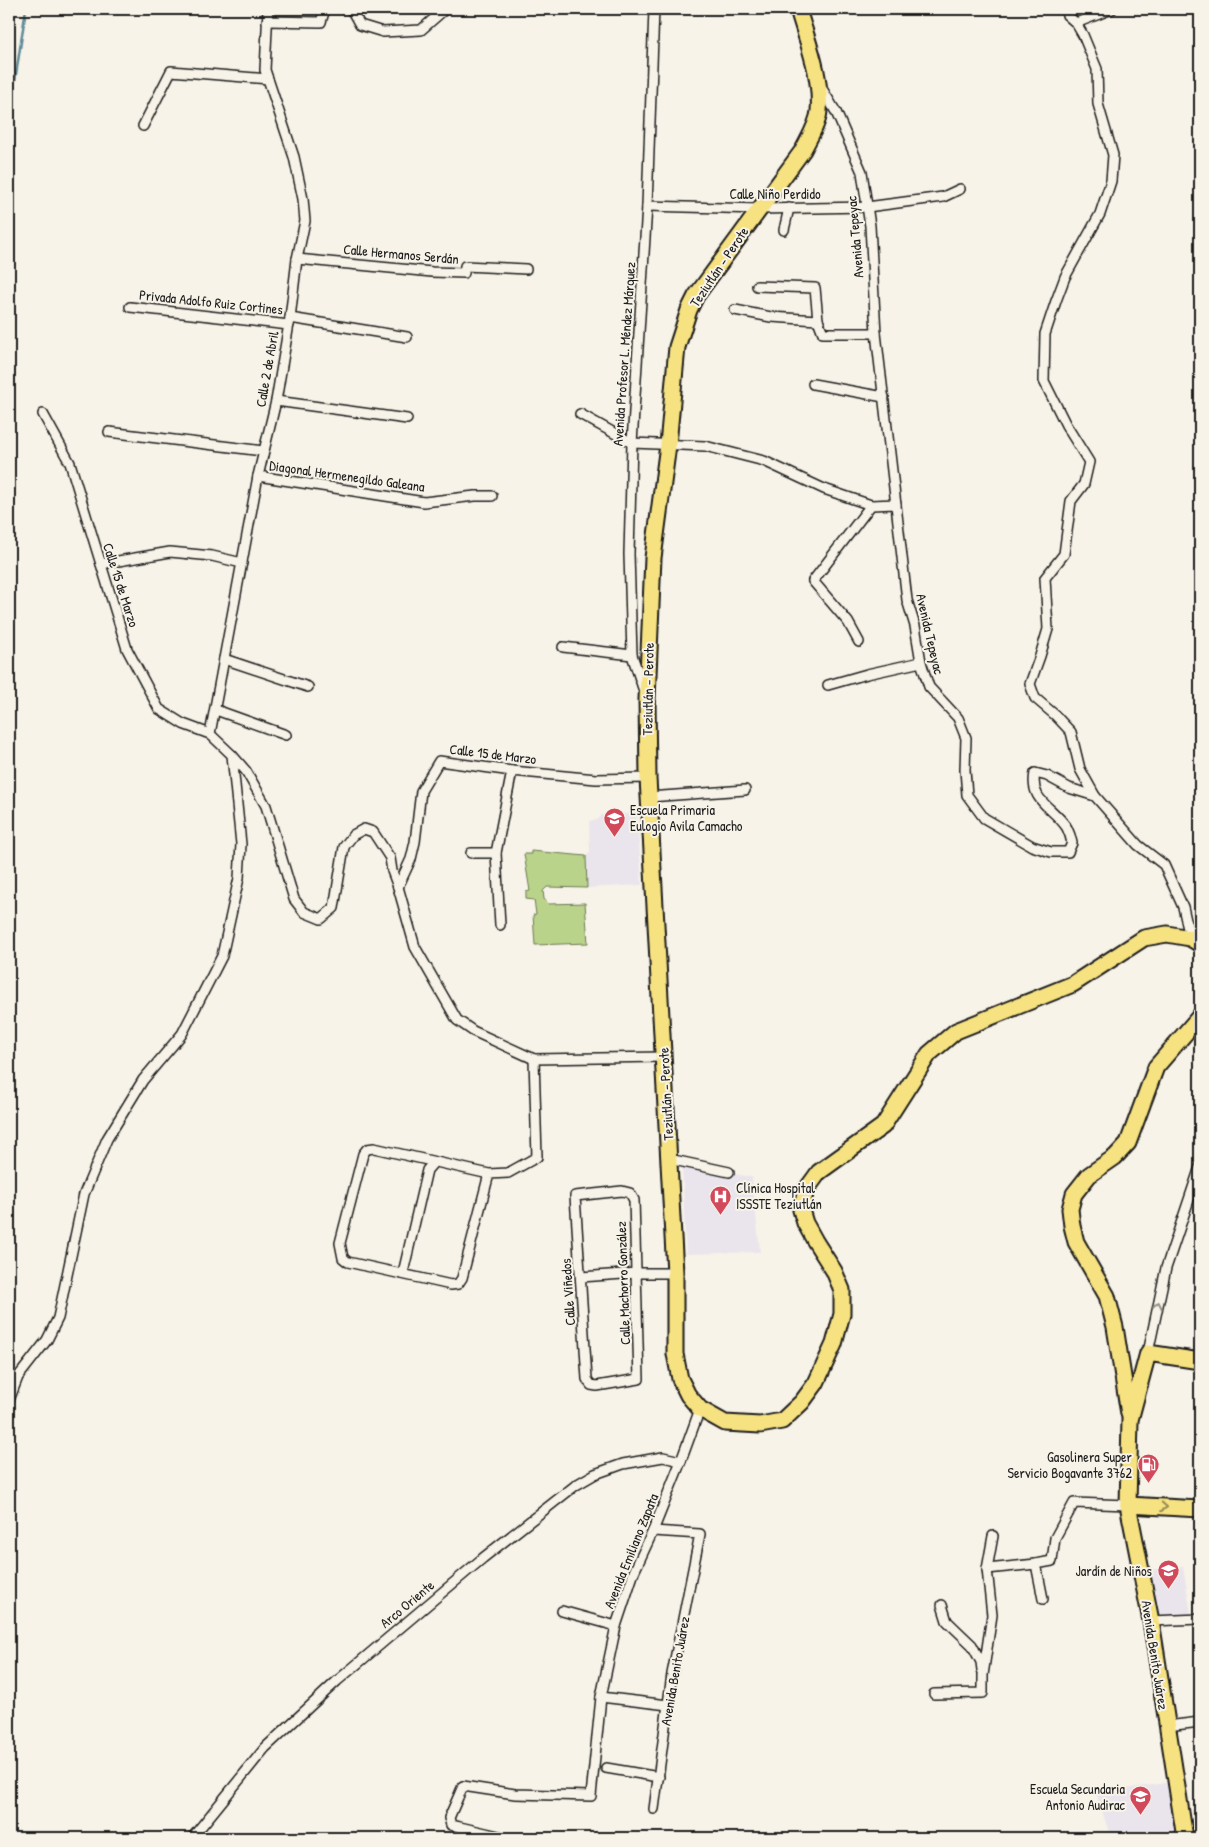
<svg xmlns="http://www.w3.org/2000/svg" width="1209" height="1847" viewBox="0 0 1209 1847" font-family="'Patrick Hand',sans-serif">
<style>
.built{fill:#eae5ec}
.green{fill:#bad38a;stroke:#6b7853}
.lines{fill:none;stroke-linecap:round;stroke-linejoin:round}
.stream{stroke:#608c9b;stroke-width:2.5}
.street-casing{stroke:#1c1c1c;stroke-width:12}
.primary-casing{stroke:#1c1c1c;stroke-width:19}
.street{stroke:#f7f3e8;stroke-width:9}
.primary{stroke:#f7e281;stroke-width:15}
.oneway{stroke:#94928c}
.oneway2{stroke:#948954}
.labels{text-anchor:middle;stroke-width:4;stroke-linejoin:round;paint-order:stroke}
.street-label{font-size:14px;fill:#1c1c1c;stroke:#f7f3e8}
.poi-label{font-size:14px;fill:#1c1c1c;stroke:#f7f3e8;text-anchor:end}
</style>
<rect width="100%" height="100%" fill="#f7f3e8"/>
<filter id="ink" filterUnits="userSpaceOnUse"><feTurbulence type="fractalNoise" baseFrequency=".02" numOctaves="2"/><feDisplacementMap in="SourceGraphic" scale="10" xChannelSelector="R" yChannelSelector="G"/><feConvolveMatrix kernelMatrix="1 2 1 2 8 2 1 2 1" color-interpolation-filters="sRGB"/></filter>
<g filter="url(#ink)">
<g class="built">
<polygon points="637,813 642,885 587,888 586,856 590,852 589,821 597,820 602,815"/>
<polygon points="682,1165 752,1177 760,1252 686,1254"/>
<polygon points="1183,1567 1191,1613 1158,1615 1153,1610 1146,1570"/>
<polygon points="1173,1782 1182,1838 1111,1838 1096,1793"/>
</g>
<polygon class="green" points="531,851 586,856 587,888 547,887 543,891 544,899 548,904 585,903 588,943 535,945 533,915 536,914 534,900 526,899 526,892 530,891 524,854 531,854"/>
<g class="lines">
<polyline class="stream" points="9,120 26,9"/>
<defs>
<g id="street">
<polyline points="351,9 360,25 383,32 421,30 445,9"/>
<polyline points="1065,9 1067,15 1076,23 1083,35 1097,69 1098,104 1113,155 1111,181 1100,214 1065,277 1056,301 1045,334 1044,381 1066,425 1089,462 1084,484 1071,501 1064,554 1045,578 1048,629 1040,656 1030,684 1035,698 1055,715 1071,732 1080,769 1095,796"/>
<polyline points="267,21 321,22 325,9"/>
<polyline points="1076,23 1112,9"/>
<path d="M821 87 836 112 862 172 870 226 876 333 907 600 915 626 921 662 929 687 958 718 966 738 965 770 967 795 984 818 1032 846 1051 852H1068L1072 843C1071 838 1069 832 1067 828 1054 807 1029 802 1035 773L1047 776 1069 788 1095 796 1138 845 1164 865 1183 907 1190 938"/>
<polyline points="143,126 171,71 268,79"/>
<polyline points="647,206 760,209 867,207 943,197 960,189"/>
<polyline points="784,230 789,208"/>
<polyline points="297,259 432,272 464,273 465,266 526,269"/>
<polyline points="757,286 815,288 818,320 823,333 876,333"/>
<polyline points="130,307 289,325"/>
<polyline points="735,310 771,317 818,320"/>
<polyline points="290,318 407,337"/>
<polyline points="813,384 884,397"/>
<polyline points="276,401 407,419"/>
<polyline points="580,414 632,443 705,446 764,461 824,489 871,505 896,504"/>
<polyline points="109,432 263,451"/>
<polyline points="258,476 424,502 475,496 492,496"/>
<polyline points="101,564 170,552 212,556 242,563"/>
<polyline points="859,642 848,622 813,581 871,505"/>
<polyline points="563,647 632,655"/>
<polyline points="224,659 308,687"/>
<polyline points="828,685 867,674 921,662"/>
<polyline points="644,691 632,655 629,554 632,443 647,206 654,9"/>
<polyline points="216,710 286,735"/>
<polyline points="210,734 258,476 276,401 290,318 297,259 305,221 303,199 294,157 265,70 268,9"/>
<polyline points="232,755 246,771 266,806 294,899 304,912 321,919 334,908 344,847 353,835 364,829 373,832 390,858 392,871 398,887 415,947 457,1020 473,1031 534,1059 664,1057"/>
<polyline points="649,797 745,790"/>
<polyline points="471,853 496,853"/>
<polyline points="398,887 411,859 415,842 421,791 439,761 512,771 596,779 648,778"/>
<polyline points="500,925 496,853 512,771"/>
<polyline points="669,1159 729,1172"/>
<polyline points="489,1174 462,1278 458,1284 451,1285 348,1262 343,1258 340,1243 363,1154 367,1149 374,1148 489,1174 508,1173 537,1157 534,1059"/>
<polygon points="622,1191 630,1193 634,1200 639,1379 597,1386 591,1385 587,1379 575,1196"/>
<polyline points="403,1273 427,1170 434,1162"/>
<polyline points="581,1277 637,1273 675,1273"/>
<polyline points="1148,1353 1166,1268 1200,1167"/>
<polyline points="9,1400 18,1377 47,1340 58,1318 84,1194 107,1139 143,1080 182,1034 222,956 239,878 241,844 232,755 210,734 183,724 159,709 127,649 70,463 43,414"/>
<polyline points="653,1531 700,1534 672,1674 654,1809"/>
<polyline points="1036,1564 1043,1599"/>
<polyline points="987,1569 1036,1564 1052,1561 1055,1538 1074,1503 1128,1505"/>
<polyline points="942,1605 947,1621 972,1645 981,1662 982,1670"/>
<polyline points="562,1611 616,1626"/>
<polyline points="1151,1621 1200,1619"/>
<polyline points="934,1694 983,1693 983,1675 992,1615 987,1569 993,1536"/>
<polyline points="601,1697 668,1705"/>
<polyline points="1167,1726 1200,1722"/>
<polyline points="606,1768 659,1777"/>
<polyline points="503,1837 451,1825 449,1818 463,1786 515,1794 591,1796 601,1697 616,1626 634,1572 653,1531 681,1461 700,1409"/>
<polyline points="192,1838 265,1748 337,1681 483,1558 576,1485 595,1474 623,1464 663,1457 681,1461"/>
</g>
<g id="primary">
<path d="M798 9C807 41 822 76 819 111 818 124 809 138 803 150L696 296 689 310 677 347 668 445 653 558 647 699 648 778 675 1273V1354L680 1379 688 1395 700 1409 725 1423 760 1425 782 1421 802 1402 816 1383 834 1344 842 1314V1290L834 1271 815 1241 805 1223 801 1210 806 1190 819 1172 883 1126 929 1054 956 1031 1073 984 1144 938 1167 934 1190 938 1200 944"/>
<polyline points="1129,1414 1115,1327 1107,1296 1076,1242 1072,1226 1070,1209 1074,1194 1089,1175 1115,1157 1128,1143 1156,1067 1200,1016"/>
<polyline points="1128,1505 1200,1509"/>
<polyline points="1185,1838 1151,1621 1128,1505 1130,1420 1148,1353 1200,1361"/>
</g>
</defs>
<use href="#street" class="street-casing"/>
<use href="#primary" class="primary-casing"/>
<use href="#street" class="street"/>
<use href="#primary" class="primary"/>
</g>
<defs><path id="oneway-chevron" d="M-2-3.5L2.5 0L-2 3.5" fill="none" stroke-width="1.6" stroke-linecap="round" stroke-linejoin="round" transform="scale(1.25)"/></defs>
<use class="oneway" href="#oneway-chevron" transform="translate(1158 1305) rotate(-78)"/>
<use class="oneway2" href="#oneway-chevron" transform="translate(1164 1507) rotate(4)"/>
</g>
<defs>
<symbol id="school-pin" viewBox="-11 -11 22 30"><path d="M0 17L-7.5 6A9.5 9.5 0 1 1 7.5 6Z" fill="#d1495b" stroke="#f7f3e8"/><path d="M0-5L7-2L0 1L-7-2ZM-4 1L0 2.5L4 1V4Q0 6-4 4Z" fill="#fff"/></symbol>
<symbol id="hospital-pin" viewBox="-11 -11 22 30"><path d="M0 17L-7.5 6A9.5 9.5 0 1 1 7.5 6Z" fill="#d1495b" stroke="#f7f3e8"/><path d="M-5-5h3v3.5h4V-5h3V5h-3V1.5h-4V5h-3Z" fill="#fff"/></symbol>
<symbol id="fuel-pin" viewBox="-11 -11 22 30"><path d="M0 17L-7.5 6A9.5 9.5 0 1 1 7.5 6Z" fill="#d1495b" stroke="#f7f3e8"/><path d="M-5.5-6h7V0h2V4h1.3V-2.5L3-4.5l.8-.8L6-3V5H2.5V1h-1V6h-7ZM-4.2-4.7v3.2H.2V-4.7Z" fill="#fff"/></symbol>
</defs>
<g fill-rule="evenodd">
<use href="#school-pin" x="602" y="806" width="25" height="34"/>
<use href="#hospital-pin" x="708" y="1184" width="25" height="34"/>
<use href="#fuel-pin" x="1136" y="1452" width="25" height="34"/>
<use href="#school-pin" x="1156" y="1558" width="25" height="34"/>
<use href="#school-pin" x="1128" y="1784" width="25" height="34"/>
</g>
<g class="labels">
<g class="street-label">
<text x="775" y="199">Calle Niño Perdido</text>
<text transform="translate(855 237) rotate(-95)" y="5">Avenida Tepeyac</text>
<text transform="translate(401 254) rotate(5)" y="5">Calle Hermanos Serdán</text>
<text transform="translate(719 267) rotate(-56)" y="5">Teziutlán - Perote</text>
<text transform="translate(211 302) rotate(6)" y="5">Privada Adolfo Ruiz Cortines</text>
<text transform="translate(624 354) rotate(-86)" y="5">Avenida Profesor L. Méndez Márquez</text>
<text transform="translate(267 369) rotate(-80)" y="5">Calle 2 de Abril</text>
<text transform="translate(347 476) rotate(8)" y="5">Diagonal Hermenegildo Galeana</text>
<text transform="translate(121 585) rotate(72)" y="5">Calle 15 de Marzo</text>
<text transform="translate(930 634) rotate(77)" y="5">Avenida Tepeyac</text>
<text transform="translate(648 689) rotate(-89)" y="5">Teziutlán - Perote</text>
<text transform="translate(493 754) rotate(7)" y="5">Calle 15 de Marzo</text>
<text transform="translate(666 1094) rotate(-93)" y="5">Teziutlán - Perote</text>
<text transform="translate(623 1283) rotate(-92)" y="5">Calle Machorro González</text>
<text transform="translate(568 1292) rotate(-94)" y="5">Calle Viñedos</text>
<text transform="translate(631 1551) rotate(-68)" y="5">Avenida Emiliano Zapata</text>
<text transform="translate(407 1604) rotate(-40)" y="5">Arco Oriente</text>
<text transform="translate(1155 1655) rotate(81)" y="5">Avenida Benito Juárez</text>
<text transform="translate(675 1671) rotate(-80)" y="5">Avenida Benito Juárez</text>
</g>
<g class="poi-label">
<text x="630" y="815" text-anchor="start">Escuela Primaria<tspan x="630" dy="16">Eulogio Avila Camacho</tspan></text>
<text x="736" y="1193" text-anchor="start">Clínica Hospital<tspan x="736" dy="16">ISSSTE Teziutlán</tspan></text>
<text x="1132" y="1462">Gasolinera Super<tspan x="1132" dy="16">Servicio Bogavante 3762</tspan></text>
<text x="1152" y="1576">Jardín de Niños</text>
<text x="1125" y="1794">Escuela Secundaria<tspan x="1125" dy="16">Antonio Audirac</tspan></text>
</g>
</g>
<rect width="1209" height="1847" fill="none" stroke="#f7f3e8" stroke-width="30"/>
<rect x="15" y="15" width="1179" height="1817" fill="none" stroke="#1c1c1c" stroke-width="2" filter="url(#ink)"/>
</svg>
